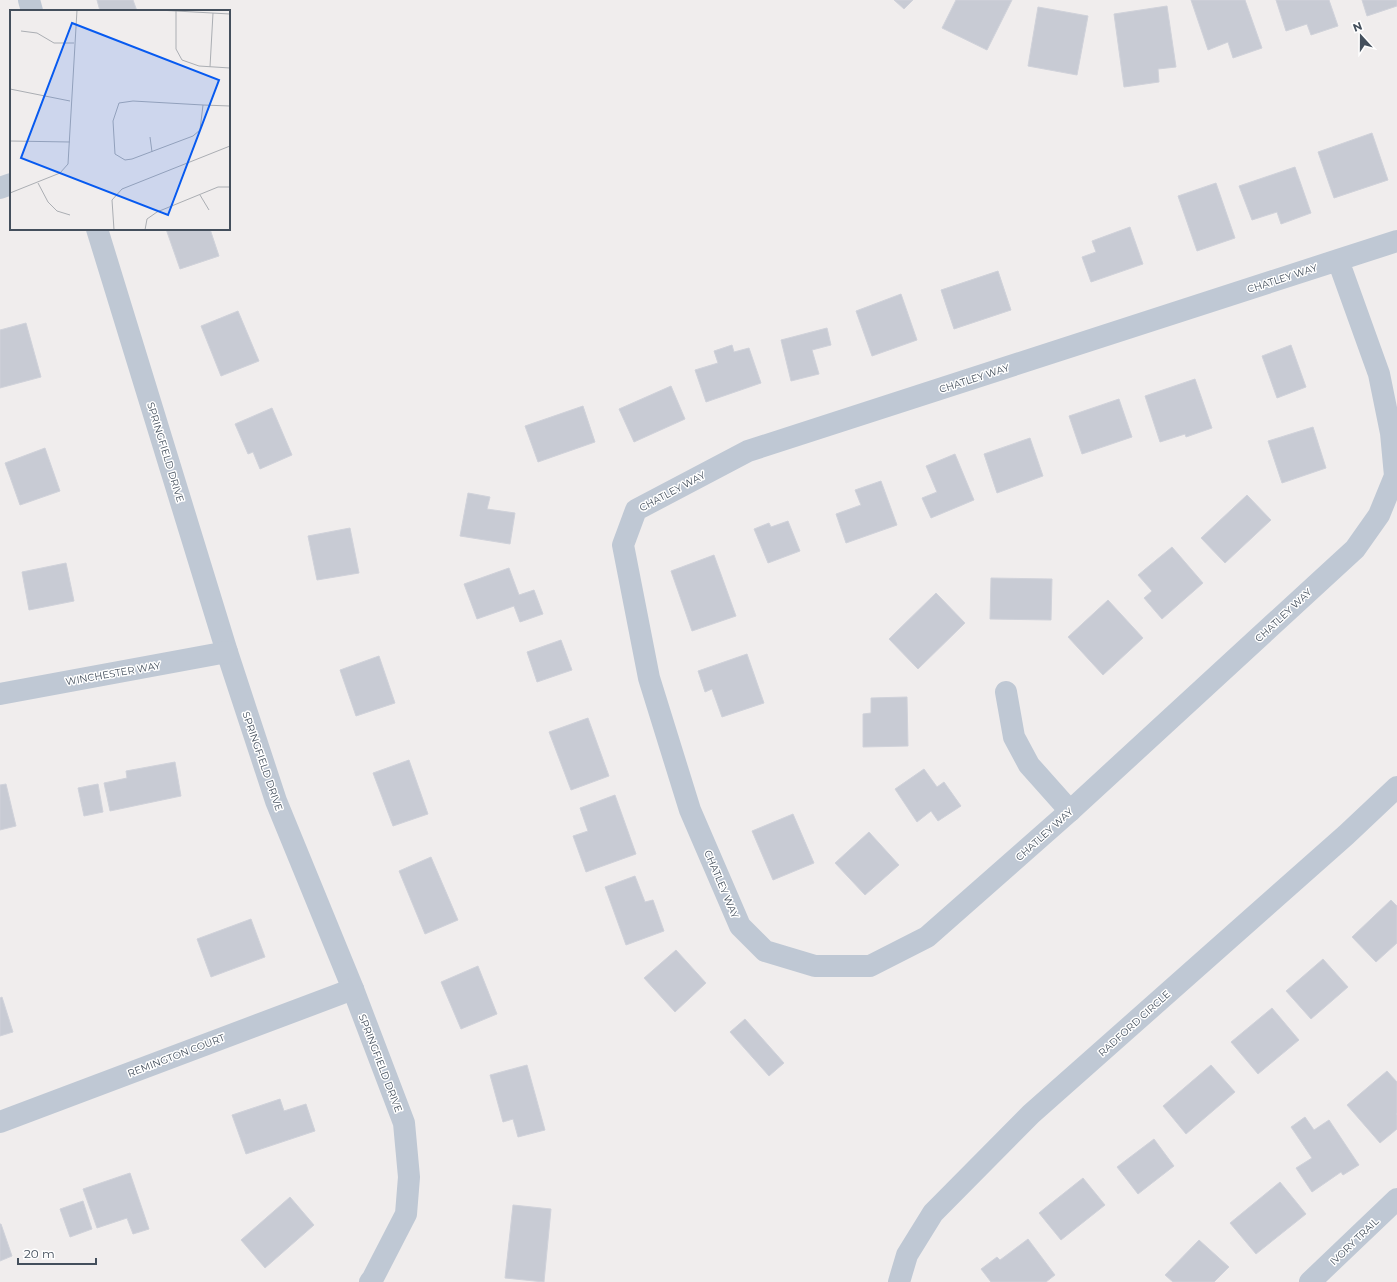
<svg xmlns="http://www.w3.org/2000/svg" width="1397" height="1282" viewBox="0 0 1397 1282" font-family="Montserrat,sans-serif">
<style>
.building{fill:#c8cbd4;stroke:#d0d2da}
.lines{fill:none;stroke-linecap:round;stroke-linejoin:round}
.minor{stroke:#bfc8d4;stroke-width:22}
.labels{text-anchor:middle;stroke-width:3;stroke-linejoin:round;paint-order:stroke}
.street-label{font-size:10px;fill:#444f5c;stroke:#fff}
.inset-road{fill:none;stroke:#abaeb3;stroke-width:1}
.view{fill:#075af0;fill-opacity:0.15;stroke:#075af0;stroke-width:2}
.inset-edge{fill:none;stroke:#444f5c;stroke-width:2}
</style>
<rect width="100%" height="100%" fill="#f0eded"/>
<g class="building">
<polygon points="97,0 133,0 137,11 100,11"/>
<polygon points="894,0 913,0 904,9"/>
<polygon points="956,0 1012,0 987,50 942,28"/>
<polygon points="1191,0 1245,0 1262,48 1233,58 1228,42 1208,50"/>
<polygon points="1276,0 1329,0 1338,26 1311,35 1307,24 1286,31"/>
<polygon points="1362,0 1397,0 1397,6 1367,16"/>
<polygon points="1167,6 1176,67 1158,69 1159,82 1124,87 1114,14"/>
<polygon points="1038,7 1088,16 1077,75 1028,66"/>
<polygon points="1372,133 1388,180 1334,198 1318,152"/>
<polygon points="1295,167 1311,213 1281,224 1277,212 1252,220 1239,186"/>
<polygon points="1216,183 1235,238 1197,251 1178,196"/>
<polygon points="1130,227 1143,264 1091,282 1082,257 1096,252 1092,241"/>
<polygon points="166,229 210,229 219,256 180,269"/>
<polygon points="998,271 1011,310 954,329 941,290"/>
<polygon points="901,294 917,340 872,356 856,311"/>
<polygon points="238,311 259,361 221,376 201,326"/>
<polygon points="26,323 41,377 0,388 0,330"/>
<polygon points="827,328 831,345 812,350 819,374 791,381 781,340"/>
<polygon points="732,345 734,352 749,348 761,383 706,402 695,370 718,363 714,351"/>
<polygon points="1291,345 1306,387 1277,398 1262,356"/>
<polygon points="1195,379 1212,428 1186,437 1185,434 1160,442 1145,396"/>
<polygon points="671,386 685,419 634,442 619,409"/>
<polygon points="1119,399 1132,437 1082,454 1069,416"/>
<polygon points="583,406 595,442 538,462 525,426"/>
<polygon points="272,408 292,455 260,469 253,452 248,454 235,424"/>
<polygon points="1313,427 1326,468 1282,483 1268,441"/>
<polygon points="1030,438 1043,476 997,493 984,454"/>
<polygon points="45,448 60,491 20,505 5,463"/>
<polygon points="955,454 974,500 931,518 922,498 937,492 926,466"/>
<polygon points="881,481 897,525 846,543 836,514 861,505 855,490"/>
<polygon points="468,493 490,497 487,509 515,513 510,544 460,536"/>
<polygon points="1247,495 1271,520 1225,563 1201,538"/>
<polygon points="788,521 800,551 768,563 754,529 769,523 771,527"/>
<polygon points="350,528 359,573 317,580 308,536"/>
<polygon points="1172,547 1203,583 1162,619 1144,598 1152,591 1138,575"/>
<polygon points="714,555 736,616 692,631 671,571"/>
<polygon points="66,563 74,601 29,610 22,572"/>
<polygon points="509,568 519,595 534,590 543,614 520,622 514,606 477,619 464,584"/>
<polygon points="991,578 1052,579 1051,620 990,619"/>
<polygon points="936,593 965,623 918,669 889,639"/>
<polygon points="1108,600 1143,638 1103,675 1068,637"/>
<polygon points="561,640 572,670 537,682 527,652"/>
<polygon points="747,654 764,703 722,717 712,689 705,692 698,671"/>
<polygon points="379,656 395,703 356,716 340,670"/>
<polygon points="907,697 908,746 863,747 863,714 871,713 871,698"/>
<polygon points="588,718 609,776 571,790 549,732"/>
<polygon points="409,760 428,814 393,826 373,773"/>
<polygon points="175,762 181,796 110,811 104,783 127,778 126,771"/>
<polygon points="924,769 937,787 944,782 961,806 938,821 931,811 917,822 895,789"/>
<polygon points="6,784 16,826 0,830 0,785"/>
<polygon points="98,784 103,812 84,816 78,788"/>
<polygon points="615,795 636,854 586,872 573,836 588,831 580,808"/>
<polygon points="793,814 814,863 773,880 752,831"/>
<polygon points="869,832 899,865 865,895 835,863"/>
<polygon points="431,857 458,920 425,934 399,871"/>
<polygon points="635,876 645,902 653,900 664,931 626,945 605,887"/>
<polygon points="1391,900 1397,906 1397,943 1376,962 1352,937"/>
<polygon points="251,919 265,957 211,977 197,939"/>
<polygon points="676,950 706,983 675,1012 644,978"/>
<polygon points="1323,959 1348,987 1311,1019 1286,991"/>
<polygon points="478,966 497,1014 461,1029 441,982"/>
<polygon points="2,997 13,1032 0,1036 0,998"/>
<polygon points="1272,1008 1299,1040 1258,1074 1231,1042"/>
<polygon points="745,1019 784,1063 769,1076 730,1032"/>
<polygon points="527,1065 545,1130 518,1137 513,1119 503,1122 490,1075"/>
<polygon points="1211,1065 1235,1092 1186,1134 1163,1106"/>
<polygon points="1387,1071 1397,1082 1397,1113 1396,1114 1397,1115 1397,1129 1380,1143 1347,1105"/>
<polygon points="280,1099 284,1111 306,1104 315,1131 246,1154 232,1115"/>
<polygon points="1305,1117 1314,1130 1329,1120 1359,1165 1343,1175 1341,1172 1312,1192 1296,1168 1312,1158 1291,1127"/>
<polygon points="1154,1139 1174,1166 1138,1194 1117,1167"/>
<polygon points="130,1173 149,1229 133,1234 127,1218 97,1228 83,1189"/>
<polygon points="1083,1178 1105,1205 1061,1240 1039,1213"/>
<polygon points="1280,1182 1306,1214 1256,1254 1230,1223"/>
<polygon points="290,1197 314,1225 265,1268 241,1240"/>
<polygon points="83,1201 92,1229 70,1237 60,1209"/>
<polygon points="513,1205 551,1209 544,1282 505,1278"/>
<polygon points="0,1224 1,1224 12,1256 0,1261"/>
<polygon points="1028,1239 1055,1275 1046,1282 991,1282 981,1269 997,1257 1000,1260"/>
<polygon points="1199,1240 1229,1267 1214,1282 1173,1282 1165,1275"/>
</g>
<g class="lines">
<g class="minor">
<polyline points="29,0 32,11"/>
<polyline points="0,188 11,184"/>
<polyline points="97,229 227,652 276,801 353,989 404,1123 409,1177 406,1214 373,1278 370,1282"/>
<polyline points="1338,260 1379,374 1391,433 1395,476 1379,515 1355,549 1070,811 927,937 870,966 815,966 765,951 740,926 690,810 649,678 623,545 636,510 748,451 1338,260 1397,241"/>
<polyline points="1006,692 1014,737 1029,765 1070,811"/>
<polyline points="0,694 227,652"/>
<polyline points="0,1122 353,989"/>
<polyline points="899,1282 907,1255 933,1213 1031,1114 1346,835 1397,787"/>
<polyline points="1310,1282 1397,1199"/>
</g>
</g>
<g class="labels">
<g class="street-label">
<text transform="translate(1282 278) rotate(-18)" y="4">CHATLEY WAY</text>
<text transform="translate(974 378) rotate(-18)" y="4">CHATLEY WAY</text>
<text transform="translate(166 452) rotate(73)" y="4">SPRINGFIELD DRIVE</text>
<text transform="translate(672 491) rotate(-28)" y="4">CHATLEY WAY</text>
<text transform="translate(1283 615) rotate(-43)" y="4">CHATLEY WAY</text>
<text transform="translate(113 673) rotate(-10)" y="4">WINCHESTER WAY</text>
<text transform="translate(263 761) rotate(71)" y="4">SPRINGFIELD DRIVE</text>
<text transform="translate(1044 834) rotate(-42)" y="4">CHATLEY WAY</text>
<text transform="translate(722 884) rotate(67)" y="4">CHATLEY WAY</text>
<text transform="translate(1134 1023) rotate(-42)" y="4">RADFORD CIRCLE</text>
<text transform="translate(176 1055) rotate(-21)" y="4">REMINGTON COURT</text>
<text transform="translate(381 1063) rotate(69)" y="4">SPRINGFIELD DRIVE</text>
<text transform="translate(1354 1241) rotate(-44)" y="4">IVORY TRAIL</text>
</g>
</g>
<g transform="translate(10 10)">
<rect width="220" height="220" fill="#f0eded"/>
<path class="inset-road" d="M148 0 220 4M166 0V39L172 50 189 56 220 58M11 21 27 23 44 33H64M200 57 203 3M0 79 60 91M193 95 190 120 183 126 122 149 115 150 105 144 103 111 109 93 123 91 193 95 220 96M140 127 142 142M0 131 60 132M28 173 38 192 47 201 60 205M0 183 50 163 58 154 67 0M190 185 199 200M104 220 102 190 112 179 220 136M135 220 137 209 147 202 208 177H220"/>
<path class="view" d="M62 13 209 70 158 205 11 148Z"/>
<rect width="220" height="220" class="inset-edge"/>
</g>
<g transform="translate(1361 36) rotate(339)" stroke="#ffffff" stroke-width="3" paint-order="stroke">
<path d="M0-3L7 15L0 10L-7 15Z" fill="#444f5c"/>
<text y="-6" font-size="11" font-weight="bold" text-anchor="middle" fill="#444f5c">N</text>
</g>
<path d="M18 1258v6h78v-6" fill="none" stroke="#444f5c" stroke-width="2"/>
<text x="24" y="1258" font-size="12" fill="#444f5c" stroke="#ffffff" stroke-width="3" paint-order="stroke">20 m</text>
</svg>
